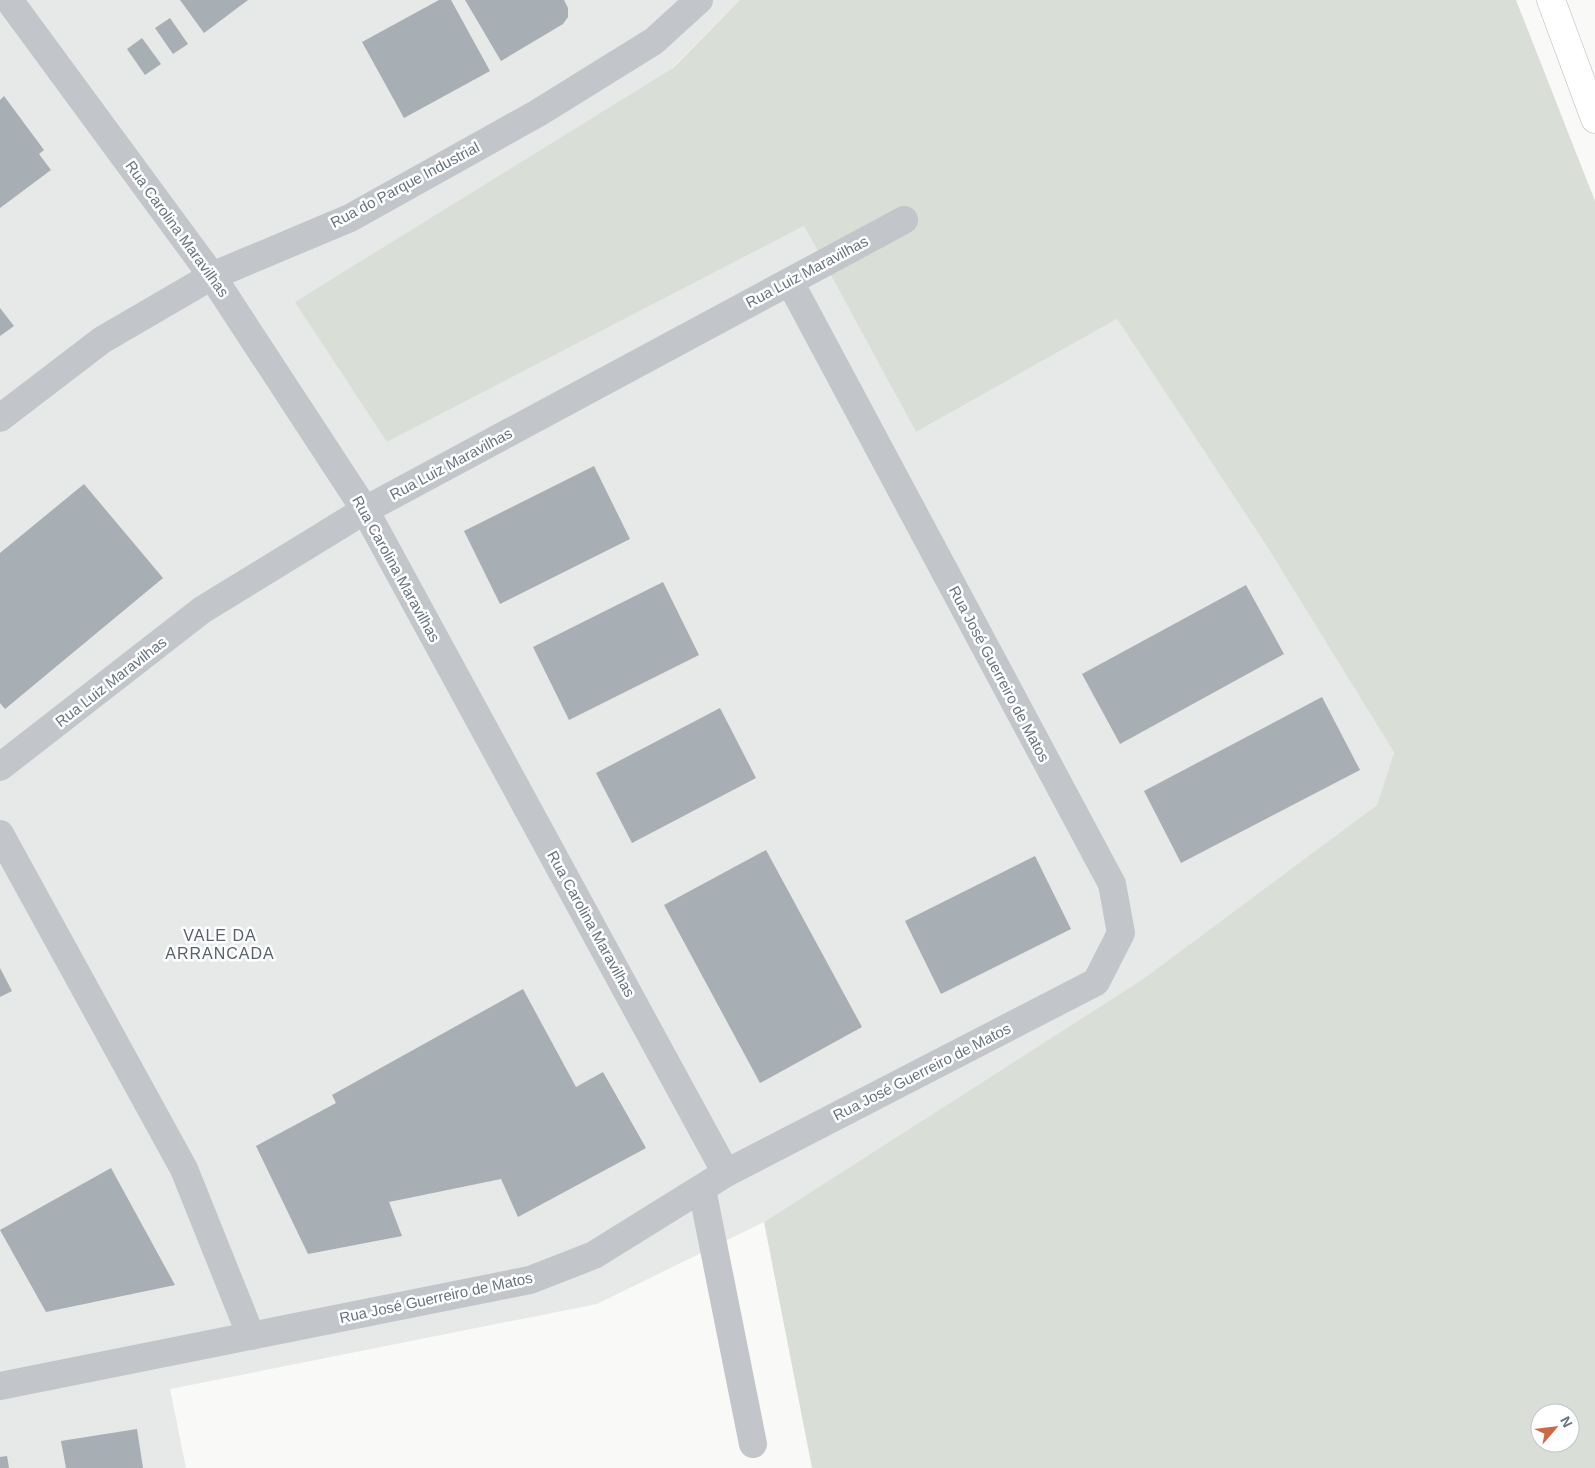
<svg xmlns="http://www.w3.org/2000/svg" width="1595" height="1468" viewBox="0 0 1595 1468" font-family="Helvetica,sans-serif">
<style>
.built{fill:#e7e8e8}
.green{fill:#d9ded7;fill-rule:evenodd}
.building{fill:#a7aeb4}
.lines{fill:none;stroke-linecap:round;stroke-linejoin:round}
.primary-casing{stroke:#b6b9bd;stroke-width:29}
.minor{stroke:#c2c5c9;stroke-width:28}
.primary{stroke:#fff;stroke-width:28}
.labels{text-anchor:middle;stroke-width:5;stroke-linejoin:round;paint-order:stroke}
.street-label{font-size:15px;fill:#67747f;stroke:#fff}
.neighbourhood-label{font-size:16px;letter-spacing:1px;fill:#59626b;stroke:#fff}
</style>
<rect width="100%" height="100%" fill="#f9f9f8"/>
<polygon class="built" points="0,0 740,0 673,67 387,442 804,226 916,432 1117,319 1266,545 1394,751 1377,805 1143,979 764,1222 597,1304 170,1389 186,1468 0,1468"/>
<path class="green" d="M740 0H1516L1595 201V1468H812L764 1222 1143 979 1377 805 1394 752 1266 545 1117 319 916 432 804 226 387 442 295 302 673 68ZM1540 1413H1570V1443H1540Z"/>
<g class="building">
<polygon points="180,0 248,0 204,33"/>
<polygon points="439,0 451,0 490,71 404,118 362,42"/>
<polygon points="465,0 564,0 568,8 568,17 563,24 501,61"/>
<polygon points="170,18 188,44 173,54 155,28"/>
<polygon points="142,38 161,64 145,75 127,49"/>
<polygon points="4,96 44,150 39,154 51,170 0,208 0,100"/>
<polygon points="0,308 14,326 0,336"/>
<polygon points="594,466 630,539 500,604 464,531"/>
<polygon points="84,484 163,578 5,709 0,703 0,553"/>
<polygon points="663,582 699,655 569,720 533,647"/>
<polygon points="1246,585 1284,654 1120,744 1082,674"/>
<polygon points="1322,697 1360,770 1181,863 1144,791"/>
<polygon points="720,708 756,778 632,843 596,773"/>
<polygon points="766,850 862,1027 760,1083 664,905"/>
<polygon points="1035,856 1071,929 941,994 905,921"/>
<polygon points="0,968 12,991 0,997"/>
<polygon points="523,989 576,1087 603,1072 646,1148 518,1217 501,1179 389,1202 402,1236 308,1254 256,1146 336,1103 332,1095"/>
<polygon points="111,1168 175,1285 46,1312 0,1230"/>
<polygon points="137,1429 143,1468 66,1468 61,1441"/>
<polygon points="7,1456 9,1468 0,1468 0,1457"/>
</g>
<g class="lines">
<defs>
<polyline id="primary" points="1551,0 1595,119"/>
</defs>
<use href="#primary" class="primary-casing"/>
<g class="minor">
<polyline points="9,0 212,276 365,510 726,1173"/>
<polyline points="0,418 102,340 212,276 350,218 538,113 654,41 699,0"/>
<polyline points="0,767 202,610 365,510 904,220"/>
<polyline points="0,834 184,1169 251,1336"/>
<polyline points="702,1189 753,1444"/>
<polyline points="0,1386 530,1280 594,1255 726,1173 1096,982 1121,933 1112,884 790,282"/>
</g>
<use href="#primary" class="primary"/>
</g>
<g class="labels">
<g class="street-label">
<text transform="translate(405 185) rotate(-28)" y="5">Rua do Parque Industrial</text>
<text transform="translate(177 229) rotate(54)" y="5">Rua Carolina Maravilhas</text>
<text transform="translate(807 272) rotate(-28)" y="5">Rua Luiz Maravilhas</text>
<text transform="translate(451 464) rotate(-28)" y="5">Rua Luiz Maravilhas</text>
<text transform="translate(396 569) rotate(61)" y="5">Rua Carolina Maravilhas</text>
<text transform="translate(999 674) rotate(62)" y="5">Rua José Guerreiro de Matos</text>
<text transform="translate(111 682) rotate(-38)" y="5">Rua Luiz Maravilhas</text>
<text transform="translate(591 924) rotate(61)" y="5">Rua Carolina Maravilhas</text>
<text transform="translate(922 1072) rotate(-27)" y="5">Rua José Guerreiro de Matos</text>
<text transform="translate(436 1298) rotate(-12)" y="5">Rua José Guerreiro de Matos</text>
</g>
<g class="neighbourhood-label">
<text x="220" y="941">VALE DA<tspan x="220" dy="18">ARRANCADA</tspan></text>
</g>
</g>
<g transform="translate(1555 1428) rotate(62)"><circle r="24" fill="#ffffff" stroke="#c2c7cc"/>
<path d="M0-4L9 19L0 12L-9 19Z" fill="#cf6842"/>
<text y="-8" font-size="14" font-weight="bold" text-anchor="middle" fill="#67747f">N</text>
</g>
</svg>
